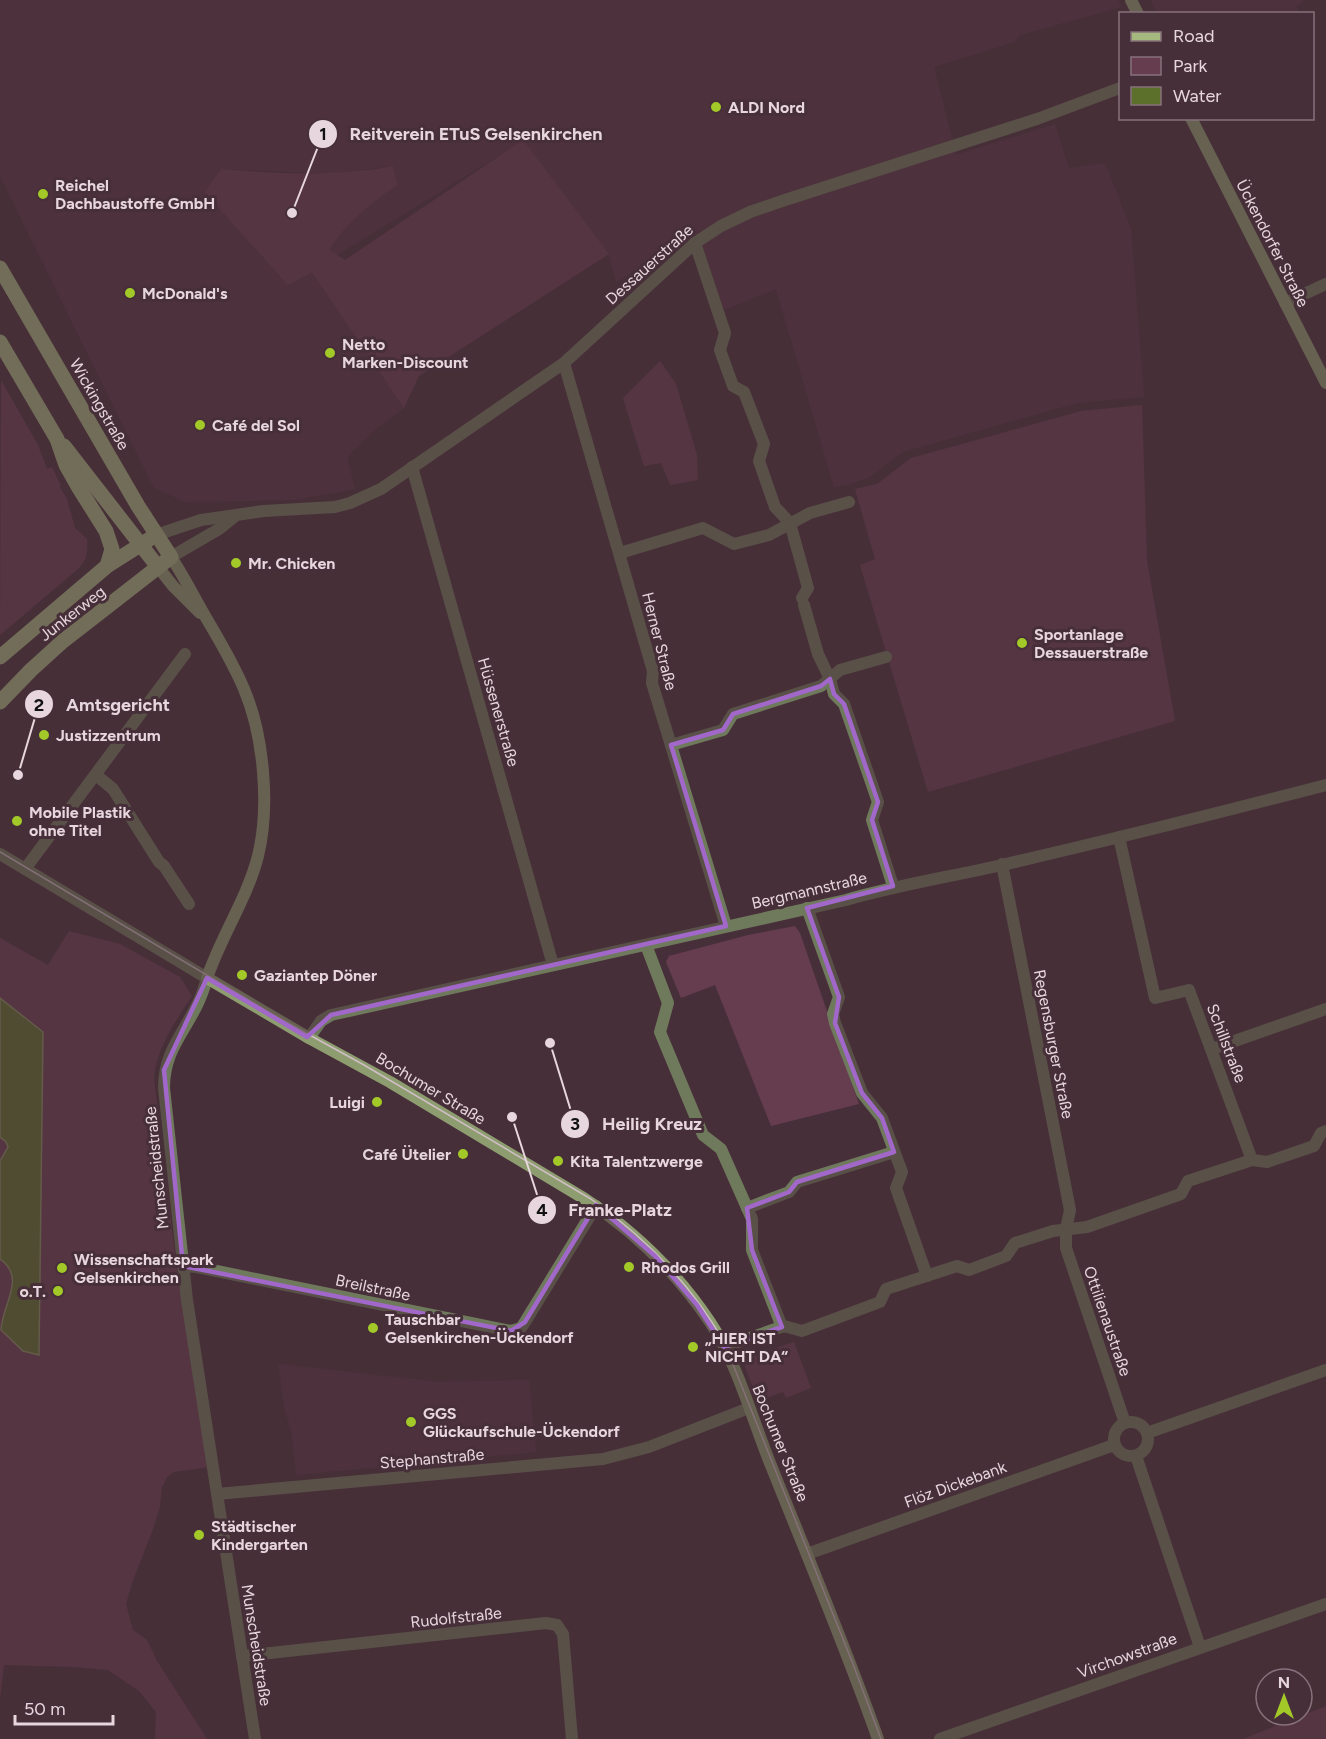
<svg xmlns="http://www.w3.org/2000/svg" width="1326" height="1739" viewBox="0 0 1326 1739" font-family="Figtree,sans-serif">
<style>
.built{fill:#553543}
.green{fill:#663d4f}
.water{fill:#5c702b;stroke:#868f60;stroke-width:1.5}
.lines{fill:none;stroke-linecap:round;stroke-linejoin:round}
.minor{stroke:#6f795c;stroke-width:12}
.secondary{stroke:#8e9d6f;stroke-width:12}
.primary{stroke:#a5b97e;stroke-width:15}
.tram{stroke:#d0bec6;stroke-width:1.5}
.marked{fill:none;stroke:#a168ca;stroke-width:4.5;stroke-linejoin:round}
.poi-dot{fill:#a2c928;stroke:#472f39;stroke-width:2}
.labels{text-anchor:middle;stroke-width:6;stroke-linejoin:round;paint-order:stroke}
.poi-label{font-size:16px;font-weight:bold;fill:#e7d6dd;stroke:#472f39;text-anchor:start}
.street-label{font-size:16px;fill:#e7d6dd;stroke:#472f39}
.leader{fill:none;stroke:#e7d6dd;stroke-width:2}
.callout-dot{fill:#e7d6dd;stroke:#472f39;stroke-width:2}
.mark-label{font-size:18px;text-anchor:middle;font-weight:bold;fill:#111}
.callout-label{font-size:18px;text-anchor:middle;font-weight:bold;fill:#e7d6dd;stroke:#472f39;stroke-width:6;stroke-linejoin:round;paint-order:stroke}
</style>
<rect width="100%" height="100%" fill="#472f39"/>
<g class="built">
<polygon points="0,0 1118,0 1121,7 1020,35 1014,42 934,67 956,155 1055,124 1069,168 1105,163 1131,229 1144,397 1077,403 902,452 870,477 850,484 834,487 776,289 719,312 693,237 616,282 609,254 523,141 337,255 329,250 341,232 357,214 397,185 392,166 331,174 221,169 205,193 312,272 404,408 378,427 347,457 355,489 292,500 186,502 154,488 0,176"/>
<polygon points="1151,0 1302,0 1303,2 1296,6 1299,13 1158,14"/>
<polygon points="278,1364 438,1382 529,1380 536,1452 296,1475 292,1434 285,1410"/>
</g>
<g class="green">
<path d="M523 140 609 254 419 376 404 408 312 272 288 285 205 192 221 169C278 174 336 177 393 166L397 185C367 207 350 218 329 250L345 260Z"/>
<polygon points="660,361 676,384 697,455 698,480 670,485 661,463 644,466 623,398"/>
<path d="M1 380 38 445 47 469 52 467 61 486 60 487 67 499 75 528 87 539C88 552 87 560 78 569L0 635Z"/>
<polygon points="1142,405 1147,561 1175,721 928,792 860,565 875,559 855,489 877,484 911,458 1081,411"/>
<polygon points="795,926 800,933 859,1104 771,1126 715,985 681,998 666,962 669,956 748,935"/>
<path d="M69 931 120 944 180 977 192 996C175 1022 157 1047 154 1078L177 1271 209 1467 174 1472 167 1477 162 1487 160 1506 153 1529 132 1583 126 1604 133 1630 147 1640 157 1661 207 1739H155L156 1712 139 1691 108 1670 74 1667 4 1665 0 1699V938L48 965Z"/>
<polygon points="794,1342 811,1388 786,1398 783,1392 758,1401 742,1359"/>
<polygon points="1326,1706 1326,1739 1243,1739"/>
</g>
<path class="water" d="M0 998 43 1032 39 1355 23 1351 1 1330C2 1304 27 1278 0 1259V1161L8 1147 6 1142 0 1137Z"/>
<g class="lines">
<g class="minor">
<polyline points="695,243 725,333 720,350 733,386 744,392 764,444 759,461 775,507 790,523 808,588 802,598"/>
<polyline points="1285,303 1326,284"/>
<polyline points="564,363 653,671 652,683 726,926"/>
<polyline points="412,467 553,965"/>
<polyline points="156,535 201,520 264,511 335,507 350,503 381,489 564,363 695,243 721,226 750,212 785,200 1037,119 1120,88"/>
<polyline points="620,553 703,528 734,544 769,535 810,513 849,502"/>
<polyline points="171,557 219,529 234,517"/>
<polyline points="804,605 818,654 830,679 834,694 844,704 878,802 872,820 893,886"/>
<polyline points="671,745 723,730 733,714 821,686 840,670 886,657"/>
<polyline points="96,775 113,789 159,862 164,866 189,904"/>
<polyline points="1119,837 1155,998 1189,990 1252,1160"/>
<path d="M0 854 207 978C204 989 200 1000 195 1009 180 1038 164 1054 164 1088L187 1300 255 1739"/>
<polyline points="1002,864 1070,1210 1066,1229 1066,1248 1125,1423"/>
<polyline points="25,869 185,654"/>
<polyline points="807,908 839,997 833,1014 835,1023 862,1093 882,1118 902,1172 896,1188 927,1276"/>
<polyline points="646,945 668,1003 660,1032 703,1135 721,1149 752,1219 752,1250 782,1327"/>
<path d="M309 1038 321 1021 331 1015 846 900C898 885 949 877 1002 865 1110 840 1218 813 1326 785"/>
<polyline points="1212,1049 1326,1009"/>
<polyline points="747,1208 789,1192 797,1182 894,1152"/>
<polyline points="183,1266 197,1267 511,1331 521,1328 525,1322 596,1206"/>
<polyline points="724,1347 784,1326 802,1331 880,1302 886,1289 957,1266 969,1270 1006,1256 1015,1243 1053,1231 1087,1227 1181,1194 1188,1181 1252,1160 1267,1162 1314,1146 1321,1133 1326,1131"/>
<circle cx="1131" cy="1439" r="17"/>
<polyline points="1147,1433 1326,1370"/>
<polyline points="1136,1456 1200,1647"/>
<polyline points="217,1494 603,1459 649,1447 749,1408"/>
<polyline points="807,1554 1114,1445"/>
<polyline points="242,1656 546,1623 557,1625 563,1634 572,1739"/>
<polyline points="940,1739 1326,1604"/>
</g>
<g class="secondary">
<polyline points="1131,0 1138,14"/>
<polyline points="1191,118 1326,383"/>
<path d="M171 557C185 578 195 599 208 621 221 643 234 665 244 689 264 736 270 807 258 856 247 899 221 936 207 978L309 1038 390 1082 585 1199C634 1231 677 1273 710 1322 739 1366 752 1420 772 1468 808 1558 846 1648 878 1739"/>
<polyline points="158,567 173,586 200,613"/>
</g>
<g class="primary">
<polyline points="0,268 138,506 171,557 63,641 31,670 0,702"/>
<polyline points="0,342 57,439 66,465 79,488 106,531 112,549 107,566"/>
<polyline points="64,446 158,567"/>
<polyline points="0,657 107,566 156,535"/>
</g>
<path class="tram" d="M0 852 277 1017 364 1065 591 1199C645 1237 691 1284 724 1342L853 1664 881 1739"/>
</g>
<path d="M0 0H1326V1739H0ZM830 679 834 694 844 704 878 802 872 820 893 886 807 908 839 997 835 1023 862 1093 882 1118 894 1152 797 1182 789 1192 747 1208 752 1250 782 1327 724 1347 697 1305 655 1256 596 1205 525 1322 511 1331 183 1266 164 1070 207 978 307 1037 331 1015 726 926 671 745 723 730 733 714 821 686Z" fill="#472f39" fill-opacity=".55" fill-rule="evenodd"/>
<path class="marked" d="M830 679 834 694 844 704 878 802 872 820 893 886 807 908 839 997 835 1023 862 1093 882 1118 894 1152 797 1182 789 1192 747 1208 752 1250 782 1327 724 1347 697 1305 655 1256 596 1205 525 1322 511 1331 183 1266 164 1070 207 978 307 1037 331 1015 726 926 671 745 723 730 733 714 821 686Z"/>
<g class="poi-dot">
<circle cx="716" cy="107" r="6"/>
<circle cx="43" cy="194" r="6"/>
<circle cx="130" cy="293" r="6"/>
<circle cx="330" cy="353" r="6"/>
<circle cx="200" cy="425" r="6"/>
<circle cx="236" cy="563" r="6"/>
<circle cx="1022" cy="643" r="6"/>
<circle cx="44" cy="735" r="6"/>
<circle cx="17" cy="821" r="6"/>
<circle cx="242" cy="975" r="6"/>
<circle cx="377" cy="1102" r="6"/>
<circle cx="463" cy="1154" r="6"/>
<circle cx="558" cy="1161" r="6"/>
<circle cx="629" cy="1267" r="6"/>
<circle cx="62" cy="1268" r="6"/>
<circle cx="58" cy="1291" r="6"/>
<circle cx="373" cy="1328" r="6"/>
<circle cx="693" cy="1347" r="6"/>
<circle cx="411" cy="1422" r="6"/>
<circle cx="199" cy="1535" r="6"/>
</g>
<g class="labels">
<g class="poi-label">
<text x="728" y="113">ALDI Nord</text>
<text x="55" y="191">Reichel<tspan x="55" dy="18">Dachbaustoffe GmbH</tspan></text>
<text x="142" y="299">McDonald's</text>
<text x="342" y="350">Netto<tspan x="342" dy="18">Marken-Discount</tspan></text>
<text x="212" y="431">Café del Sol</text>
<text x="248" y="569">Mr. Chicken</text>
<text x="1034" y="640">Sportanlage<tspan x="1034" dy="18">Dessauerstraße</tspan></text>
<text x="56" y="741">Justizzentrum</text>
<text x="29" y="818">Mobile Plastik<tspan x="29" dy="18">ohne Titel</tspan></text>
<text x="254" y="981">Gaziantep Döner</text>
<text x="365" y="1108" text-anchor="end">Luigi</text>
<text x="451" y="1160" text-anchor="end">Café Ütelier</text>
<text x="570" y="1167">Kita Talentzwerge</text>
<text x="74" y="1265">Wissenschaftspark<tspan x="74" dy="18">Gelsenkirchen</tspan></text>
<text x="641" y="1273">Rhodos Grill</text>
<text x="46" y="1297" text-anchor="end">o.T.</text>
<text x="385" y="1325">Tauschbar<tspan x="385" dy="18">Gelsenkirchen-Ückendorf</tspan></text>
<text x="705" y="1344">„HIER IST<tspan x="705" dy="18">NICHT DA“</tspan></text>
<text x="423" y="1419">GGS<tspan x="423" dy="18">Glückaufschule-Ückendorf</tspan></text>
<text x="211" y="1532">Städtischer<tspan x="211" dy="18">Kindergarten</tspan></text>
</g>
<g class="street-label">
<text transform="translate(1273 243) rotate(63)" y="6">Ückendorfer Straße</text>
<text transform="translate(649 264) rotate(-42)" y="6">Dessauerstraße</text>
<text transform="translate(100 404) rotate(60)" y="6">Wickingstraße</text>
<text transform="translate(72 613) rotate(-38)" y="6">Junkerweg</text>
<text transform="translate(660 641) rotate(76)" y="6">Herner Straße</text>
<text transform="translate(499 712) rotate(74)" y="6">Hüssenerstraße</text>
<text transform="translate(809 890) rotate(-13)" y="6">Bergmannstraße</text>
<text transform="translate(1227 1043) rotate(69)" y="6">Schillstraße</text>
<text transform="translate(1054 1044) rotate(79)" y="6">Regensburger Straße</text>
<text transform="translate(431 1088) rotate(31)" y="6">Bochumer Straße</text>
<text transform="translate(156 1168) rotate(-96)" y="6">Munscheidstraße</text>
<text transform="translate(373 1287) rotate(12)" y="6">Breilstraße</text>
<text transform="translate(1108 1321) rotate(71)" y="6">Ottilienaustraße</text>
<text transform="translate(781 1443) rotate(68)" y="6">Bochumer Straße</text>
<text transform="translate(432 1458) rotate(-5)" y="6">Stephanstraße</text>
<text transform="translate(955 1484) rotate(-20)" y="6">Flöz Dickebank</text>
<text transform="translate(456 1617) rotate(-6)" y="6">Rudolfstraße</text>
<text transform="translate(257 1645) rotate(81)" y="6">Munscheidstraße</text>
<text transform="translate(1127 1655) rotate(-20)" y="6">Virchowstraße</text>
</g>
</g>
<path class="leader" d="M292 213L323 134M18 775L39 704M550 1043L575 1124M512 1117L542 1210"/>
<g class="callout-dot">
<circle cx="292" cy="213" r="6"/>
<circle cx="18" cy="775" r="6"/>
<circle cx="550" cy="1043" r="6"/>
<circle cx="512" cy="1117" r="6"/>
<circle cx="323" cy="134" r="15"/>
<circle cx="39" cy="704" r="15"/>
<circle cx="575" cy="1124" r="15"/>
<circle cx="542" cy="1210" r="15"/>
</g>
<g class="mark-label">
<text x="323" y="140">1</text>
<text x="39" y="711">2</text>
<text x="575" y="1130">3</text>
<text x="542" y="1216">4</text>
</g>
<g class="callout-label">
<text x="476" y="140">Reitverein ETuS Gelsenkirchen</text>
<text x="118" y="711">Amtsgericht</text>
<text x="652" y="1130">Heilig Kreuz</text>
<text x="620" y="1216">Franke-Platz</text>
</g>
<rect x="1119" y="12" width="195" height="108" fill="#472f39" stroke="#87727b" stroke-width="1.5"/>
<rect x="1131" y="32" width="30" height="9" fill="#a5b97e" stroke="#87727b" stroke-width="1.5"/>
<text x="1173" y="42" font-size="18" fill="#e7d6dd">Road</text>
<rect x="1131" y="57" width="30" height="18" fill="#663d4f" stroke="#87727b" stroke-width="1.5"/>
<text x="1173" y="72" font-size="18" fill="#e7d6dd">Park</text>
<rect x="1131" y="87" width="30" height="18" fill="#5c702b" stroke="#87727b" stroke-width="1.5"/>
<text x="1173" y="102" font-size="18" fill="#e7d6dd">Water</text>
<g transform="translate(1284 1697)"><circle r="28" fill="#472f39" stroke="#87727b" stroke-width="1.5"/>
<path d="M0-4.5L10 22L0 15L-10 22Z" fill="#a2c928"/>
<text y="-9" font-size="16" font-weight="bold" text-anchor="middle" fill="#e7d6dd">N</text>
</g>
<path d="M15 1715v9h98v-9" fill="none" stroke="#e7d6dd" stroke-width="3"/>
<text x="24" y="1715" font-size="18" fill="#e7d6dd" stroke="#472f39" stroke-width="4.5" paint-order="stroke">50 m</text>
</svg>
